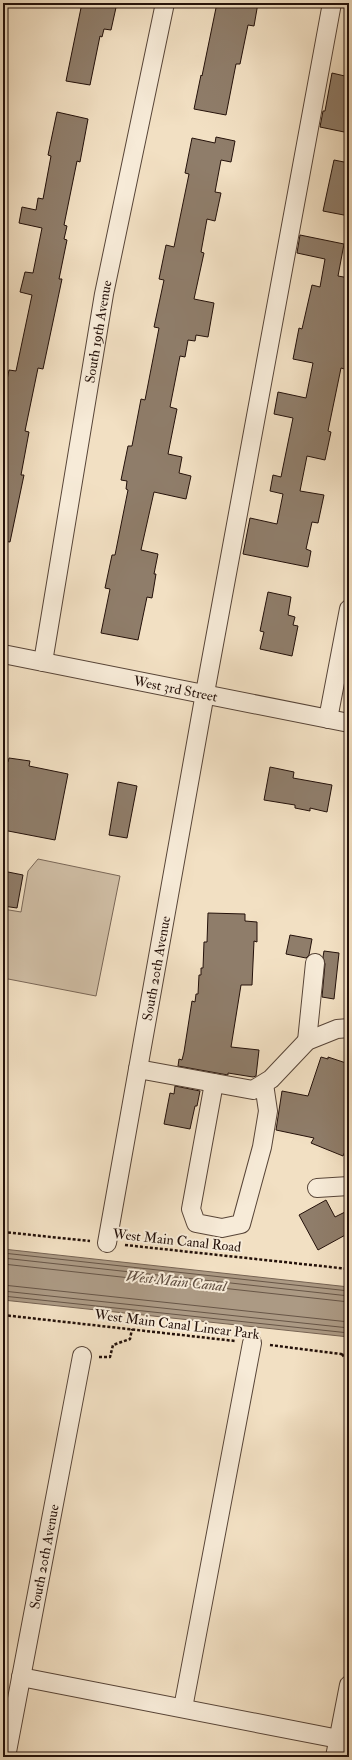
<svg xmlns="http://www.w3.org/2000/svg" width="352" height="1760" viewBox="0 0 352 1760" font-family="'IM FELL Double Pica',serif">
<style>
.green{fill:#cfbda4;stroke:#7a6757}
.water{fill:#ac9a84;stroke:#766353}
.lines{fill:none;stroke-linecap:round;stroke-linejoin:round}
.shore{stroke:#685647;stroke-width:1}
.building{fill:#8f7d6a;stroke:#24110a}
.minor-casing{stroke:#584538;stroke-width:20}
.path{stroke:#24110a;stroke-width:2.5;stroke-dasharray:3 2;stroke-linecap:butt}
.minor{stroke:#f7ebd8;stroke-width:18}
.labels{text-anchor:middle;stroke-width:4;stroke-linejoin:round;paint-order:stroke}
.street-label{font-size:14px;fill:#24110a;stroke:#f7ebd8}
.water-label{font-size:15px;font-style:italic;fill:#614f41;stroke:#f7ebd8}
</style>
<rect width="100%" height="100%" fill="#f2e0c3"/>
<filter id="stains"><feTurbulence type="fractalNoise" baseFrequency=".005" numOctaves="4"/><feColorMatrix values="0 0 0 0 .2 0 0 0 0 .09 0 0 0 0 .02 0 0 0 .5 -.17"/></filter>
<radialGradient id="worn" r=".72"><stop offset=".6" stop-color="#630" stop-opacity="0"/><stop offset="1" stop-color="#630" stop-opacity=".3"/></radialGradient>
<polygon class="green" points="38,859 120,876 96,996 3,978 3,909 21,912 28,871"/>
<polygon class="water" points="3,1249 349,1287 349,1337 3,1300"/>
<g class="lines">
<g class="shore">
<polyline points="3,1253 349,1291"/>
<polyline points="3,1258 349,1296"/>
<polyline points="3,1264 349,1302"/>
<polyline points="3,1285 349,1322"/>
<polyline points="3,1291 349,1328"/>
<polyline points="3,1296 349,1333"/>
</g>
</g>
<g class="building">
<polygon points="82,3 117,3 111,30 104,29 102,37 100,36 90,85 66,81"/>
<polygon points="217,3 258,3 254,26 248,25 240,64 236,64 226,115 194,109 201,75 202,76"/>
<polygon points="332,73 349,77 349,133 320,127 323,111 325,111"/>
<polygon points="57,112 88,119 80,162 77,161 64,225 67,226 64,239 67,240 59,279 62,279 43,369 38,368 25,431 29,432 21,475 24,475 10,542 3,541 3,400 9,370 16,371 32,295 20,292 25,272 33,273 42,228 19,223 22,207 36,210 38,198 43,199 51,156 48,155"/>
<polygon points="216,137 235,141 231,162 221,160 215,192 221,193 215,221 207,219 201,252 204,253 194,299 214,303 208,337 196,335 195,341 188,340 185,357 180,356 170,407 177,409 168,454 182,457 179,473 191,476 186,499 154,492 141,550 158,554 154,574 156,574 152,598 147,597 138,640 101,633 110,589 105,588 112,555 115,555 128,490 126,489 127,481 121,480 128,446 132,446 141,399 145,400 159,328 154,327 164,280 159,279 166,245 174,247 189,174 185,173 192,138 215,143"/>
<polygon points="334,160 349,163 349,216 323,211"/>
<polygon points="300,235 344,244 338,276 349,278 349,338 347,351 349,351 349,362 348,370 341,368 328,431 331,432 325,460 307,456 300,491 324,495 318,523 312,522 306,549 311,551 308,567 243,554 250,518 277,524 283,494 270,491 273,475 281,477 293,418 274,414 278,392 306,398 313,363 293,359 299,328 302,329 312,285 320,287 325,259 297,253"/>
<polygon points="268,592 291,597 288,615 295,617 293,625 298,626 292,656 260,649 264,632 260,631"/>
<polygon points="9,758 30,761 29,766 68,774 55,840 3,830 3,761 8,762"/>
<polygon points="270,767 294,772 293,778 332,785 327,812 310,808 310,811 295,808 295,805 264,800"/>
<polygon points="118,782 137,786 127,838 109,835"/>
<polygon points="3,871 23,875 17,908 3,906"/>
<polygon points="208,913 245,914 245,921 257,922 257,942 254,941 252,985 241,985 231,1047 259,1050 256,1076 253,1077 228,1073 228,1075 178,1066 179,1059 182,1060 184,1052 192,1001 195,1002 196,994 198,994 199,975 201,975 201,968 203,968 204,942 207,942"/>
<polygon points="290,935 312,939 309,955 306,958 286,954"/>
<polygon points="324,951 339,953 334,999 322,997 325,964 323,957"/>
<polygon points="321,1057 328,1059 328,1057 349,1064 349,1142 343,1156 311,1143 314,1138 276,1130 282,1091 308,1096"/>
<polygon points="175,1086 200,1091 197,1106 195,1106 190,1129 164,1124 170,1093 174,1094"/>
<polygon points="326,1200 335,1217 349,1210 349,1233 318,1250 299,1215"/>
</g>
<g class="lines">
<defs>
<g id="minor">
<path id="s1" d="M3 654 349 723"/>
<path id="s2" d="M43 662 104 294 165 3"/>
<polyline points="328,719 349,609"/>
<polyline points="307,1041 315,963"/>
<polyline points="138,1069 253,1090 271,1079 307,1041 337,1029 349,1028"/>
<polyline points="214,1083 191,1209 196,1223 222,1228 241,1224 262,1147 268,1111 264,1084"/>
<polyline points="317,1188 349,1186"/>
<path id="s3" d="M107 1243 205 693 332 3"/>
<polyline points="21,1677 349,1741"/>
<polyline points="183,1708 252,1343"/>
<path id="s4" d="M6 1757 82 1356"/>
<polyline points="335,1757 349,1685"/>
</g>
</defs>
<use href="#minor" class="minor-casing"/>
<g class="path">
<polyline points="3,1232 90,1241"/>
<polyline points="125,1245 349,1269"/>
<polyline points="3,1315 235,1341"/>
<polyline points="270,1345 349,1355"/>
<polyline points="342,1354 349,1364"/>
<polyline points="99,1357 110,1357 113,1345 130,1339 132,1329"/>
</g>
<use href="#minor" class="minor"/>
</g>
<g class="labels">
<g class="street-label">
<text dy="5" stroke="none"><textPath href="#s2" startOffset="335">South 19th Avenue</textPath></text>
<text dy="5" stroke="none"><textPath href="#s1" startOffset="176">West 3rd Street</textPath></text>
<text dy="5" stroke="none"><textPath href="#s3" startOffset="279">South 20th Avenue</textPath></text>
<text transform="translate(177 1240) rotate(6)" y="5">West Main Canal Road</text>
<text transform="translate(177 1324) rotate(7)" y="5">West Main Canal Linear Park</text>
<text dy="5" stroke="none"><textPath href="#s4" startOffset="204">South 20th Avenue</textPath></text>
</g>
<g class="water-label">
<text transform="translate(176 1281) rotate(6)" y="5">West Main Canal</text>
</g>
</g>
<rect width="352" height="1760" fill="none" stroke="#f2e0c3" stroke-width="16"/>
<rect x="4" y="4" width="344" height="1752" fill="none" stroke="#24110a" stroke-width="2"/>
<rect x="8" y="8" width="336" height="1744" fill="none" stroke="#24110a"/>
<rect width="100%" height="100%" filter="url(#stains)"/>
<rect width="100%" height="100%" fill="url(#worn)"/>
</svg>
